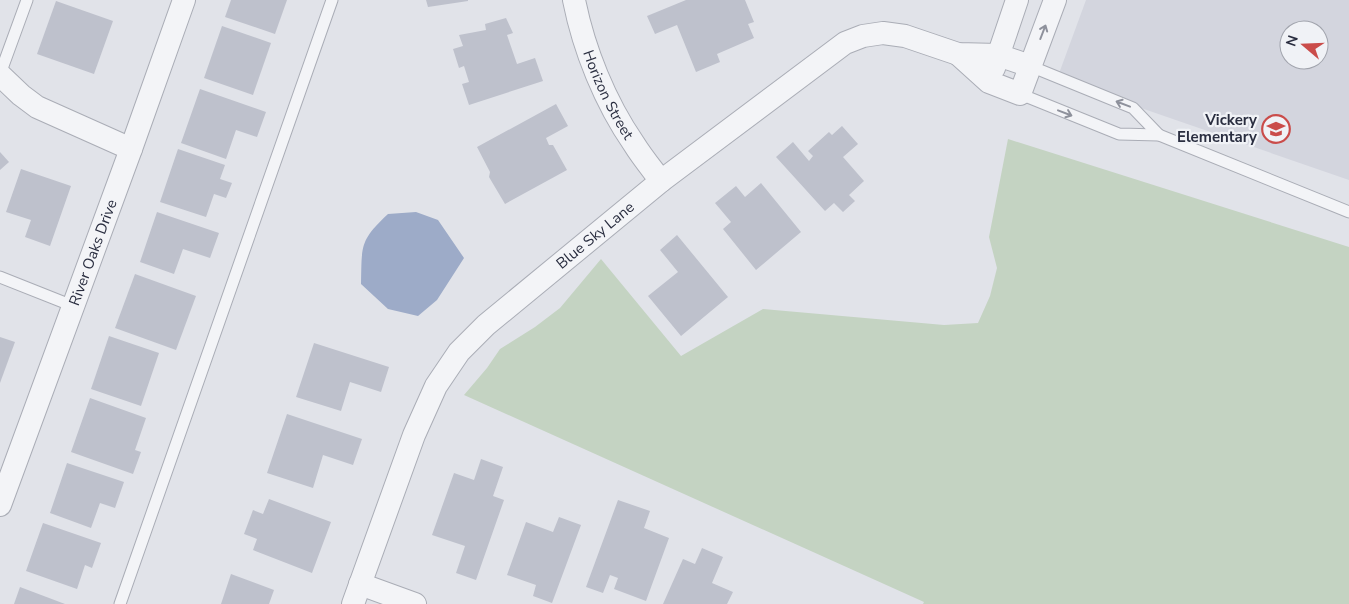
<svg xmlns="http://www.w3.org/2000/svg" width="1349" height="604" viewBox="0 0 1349 604" font-family="'Nunito Sans',sans-serif">
<style>
.built{fill:#d3d5de;fill-rule:evenodd}
.green{fill:#c4d3c2}
.water{fill:#9dabc8}
.building{fill:#bec1cc}
.lines{fill:none;stroke-linecap:round;stroke-linejoin:round}
.lane-casing{stroke:#aaadb6;stroke-width:13}
.street-casing{stroke:#aaadb6;stroke-width:24}
.lane{stroke:#f3f4f7;stroke-width:11}
.street{stroke:#f3f4f7;stroke-width:22}
.oneway{stroke:#8e919c}
.labels{text-anchor:middle;stroke-width:4.5;stroke-linejoin:round;paint-order:stroke}
.street-label{font-size:15px;fill:#2a2e40;stroke:#f0f2f6}
.poi-label{font-size:15px;font-weight:bold;fill:#2a2e40;stroke:#f0f2f6;text-anchor:end}
</style>
<rect width="100%" height="100%" fill="#e1e3e9"/>
<path class="built" d="M1086 0H1349V180L1057 79ZM1289 30H1319V60H1289Z"/>
<polygon class="green" points="1008,139 1349,247 1349,604 923,604 924,602 464,395 487,368 500,349 535,327 560,308 601,259 681,356 763,309 944,325 978,323 990,296 997,268 989,237"/>
<path class="water" d="M416 212 438 220 464 258 437 300 418 316 388 309 361 284C362 246 359 241 388 214Z"/>
<g class="building">
<polygon points="231,0 287,0 275,34 225,17"/>
<polygon points="426,0 468,0 468,1 428,7"/>
<polygon points="686,0 745,0 754,22 748,24 754,38 717,54 720,62 696,72 677,25 655,34 647,16"/>
<polygon points="56,1 113,21 94,74 37,54"/>
<polygon points="506,18 513,33 507,35 517,64 535,58 543,81 469,105 462,84 469,82 464,66 459,68 453,49 463,46 459,35 486,30 485,24"/>
<polygon points="222,26 271,43 253,95 204,78"/>
<polygon points="200,89 266,112 257,137 236,130 226,159 181,143"/>
<polygon points="556,104 568,126 546,138 549,145 553,145 567,170 505,204 489,177 490,172 477,147"/>
<polygon points="842,126 858,144 843,157 864,181 849,195 855,201 843,212 834,203 825,211 776,157 793,142 809,161 813,156 808,151 829,132 832,135"/>
<polygon points="178,149 225,165 220,179 232,183 226,198 214,194 206,217 160,202"/>
<polygon points="0,152 9,162 0,170"/>
<polygon points="21,169 71,186 50,246 25,237 31,220 6,212"/>
<polygon points="761,183 801,232 756,270 723,229 731,222 715,203 736,186 745,197"/>
<polygon points="157,212 219,233 210,258 183,249 174,274 140,262"/>
<polygon points="677,235 728,297 681,336 648,296 678,272 660,250"/>
<polygon points="135,274 196,296 176,350 115,328"/>
<polygon points="109,336 159,353 141,406 91,389"/>
<polygon points="0,337 15,342 0,383"/>
<polygon points="314,343 389,367 381,392 350,382 341,411 296,397"/>
<polygon points="90,398 146,418 135,450 141,452 133,474 71,452"/>
<polygon points="287,414 362,439 353,465 323,455 313,488 267,473"/>
<polygon points="481,459 503,467 493,496 504,500 476,580 456,573 465,546 432,535 454,473 474,480"/>
<polygon points="67,463 124,482 115,508 100,503 91,528 50,513"/>
<polygon points="269,499 331,522 312,573 253,550 257,539 244,534 253,510 263,514"/>
<polygon points="618,500 650,511 644,528 669,538 646,601 614,589 618,578 610,575 603,593 586,587"/>
<polygon points="559,517 581,525 552,603 533,596 536,585 507,575 526,522 553,532"/>
<polygon points="43,523 101,543 92,568 85,565 77,589 26,571"/>
<polygon points="702,548 723,557 712,583 733,592 727,604 663,604 683,559 695,564"/>
<polygon points="231,574 274,590 269,604 221,604"/>
<polygon points="20,587 65,604 14,604"/>
</g>
<g class="lines">
<defs>
<g id="lane">
<polyline points="1030,66 1133,108 1159,135"/>
<polyline points="0,74 27,0"/>
<polyline points="1020,94 1119,134 1159,135 1349,212"/>
<polyline points="0,277 73,306"/>
<polyline points="120,604 332,0"/>
</g>
<g id="street">
<path id="s1" d="M574 0C584 50 605 102 634 144 642 157 652 169 661 181"/>
<polyline points="958,54 989,82 1020,94 1055,0"/>
<polyline points="994,68 1017,0"/>
<polyline points="0,75 21,95 37,107 131,149"/>
<path id="s2" d="M0 505 131 149 184 0"/>
<polyline points="360,584 415,604"/>
<path id="s3" d="M353 604 414 435 436 386 459 352 486 325 661 181 845 43 863 36 883 33 905 36 958 54 998 55 1030 66"/>
</g>
</defs>
<use href="#lane" class="lane-casing"/>
<use href="#street" class="street-casing"/>
<use href="#lane" class="lane"/>
<use href="#street" class="street"/>
</g>
<defs><path id="oneway-shaft" d="M-6 0H5M1.5-3L5.5 0L1.5 3" fill="none" stroke-width="1.6" stroke-linecap="round" stroke-linejoin="round" transform="scale(1.25)"/></defs>
<g class="oneway">
<use href="#oneway-shaft" transform="translate(1043 32) rotate(-69)"/>
<use href="#oneway-shaft" transform="translate(1123 104) rotate(-159)"/>
<use href="#oneway-shaft" transform="translate(1065 113) rotate(21)"/>
</g>
<defs>
<symbol id="school-ring" viewBox="-11 -11 22 22"><circle r="9.5" fill="#f0f2f6" stroke="#ca4c4a" stroke-width="1.5"/><path d="M0-5L7-2L0 1L-7-2ZM-4 1L0 2.5L4 1V4Q0 6-4 4Z" fill="#ca4c4a"/></symbol>
</defs>
<g fill-rule="evenodd">
<use href="#school-ring" x="1260" y="113" width="32" height="32"/>
</g>
<g class="labels">
<g class="street-label">
<text dy="5" stroke="none"><textPath href="#s1" startOffset="101">Horizon Street</textPath></text>
<text dy="5" stroke="none"><textPath href="#s3" startOffset="454">Blue Sky Lane</textPath></text>
<text dy="5" stroke="none"><textPath href="#s2" startOffset="269">River Oaks Drive</textPath></text>
</g>
<g class="poi-label">
<text x="1257" y="125">Vickery<tspan x="1257" dy="17">Elementary</tspan></text>
</g>
</g>
<g transform="translate(1304 45) rotate(289)"><circle r="24" fill="#f0f2f6" stroke="#a1a4ad"/>
<path d="M0-4L9 19L0 12L-9 19Z" fill="#ca4c4a"/>
<text y="-8" font-size="14" font-weight="bold" text-anchor="middle" fill="#2a2e40">N</text>
</g>
</svg>
